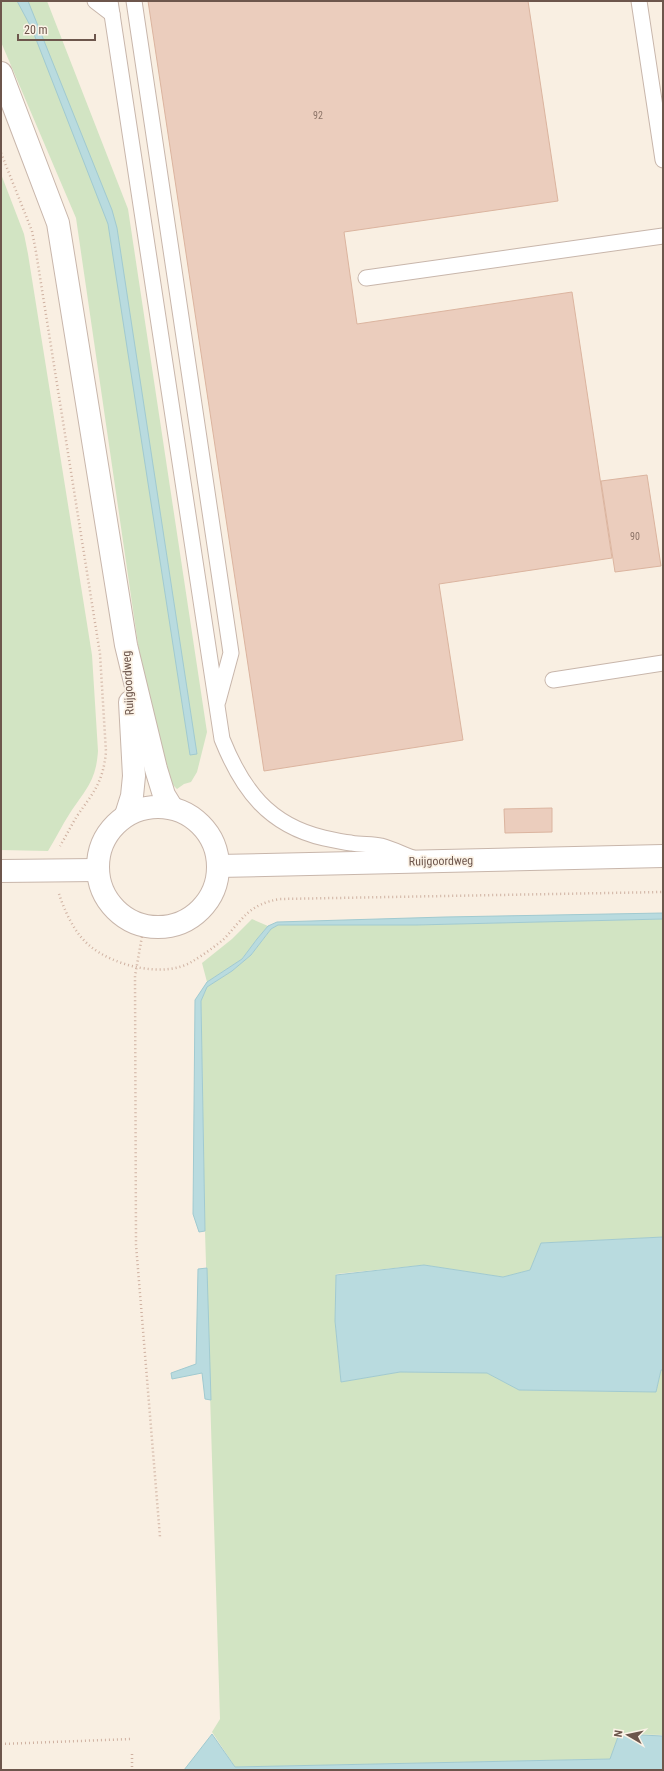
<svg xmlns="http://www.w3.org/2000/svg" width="664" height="1771" viewBox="0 0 664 1771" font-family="'Roboto Condensed',sans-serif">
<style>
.green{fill:#d2e4c3}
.water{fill:#b9dbdf;stroke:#a1cad0}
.building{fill:#ebcdbd;stroke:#dbb49f}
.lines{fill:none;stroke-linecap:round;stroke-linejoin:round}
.lane-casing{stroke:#c8b6ab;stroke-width:17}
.street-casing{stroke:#c8b6ab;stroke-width:24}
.path{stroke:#cfb1a1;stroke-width:2.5;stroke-dasharray:1 3;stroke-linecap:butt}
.lane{stroke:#fff;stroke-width:15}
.street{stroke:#fff;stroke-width:22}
.labels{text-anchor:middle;stroke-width:3.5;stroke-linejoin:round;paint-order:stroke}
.number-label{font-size:10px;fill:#8c7468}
.street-label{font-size:12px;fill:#6d564c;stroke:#fcf3e7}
</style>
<rect width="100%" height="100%" fill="#f9efe2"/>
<g class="green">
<polygon points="1,1 47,1 128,209 207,732 197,772 191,782 184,784 177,789 167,779 139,651 76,218 1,42"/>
<path d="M1 174 24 234 28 254 92 655 98 751C96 781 86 789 70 813 62 825 56 838 48 851L1 850Z"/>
<polygon points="252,919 268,926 257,939 242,959 207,982 202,963 232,939"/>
<polygon points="663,919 663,1237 541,1243 530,1270 503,1277 424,1265 336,1274 335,1321 341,1382 400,1372 487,1373 519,1390 656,1392 661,1370 663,1370 663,1735 619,1734 610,1759 235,1767 212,1732 220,1719 205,1231 201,1001 207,987 232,971 251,955 271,929 278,925 416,925"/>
</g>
<g class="water">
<polygon points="17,1 28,1 112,210 117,228 197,754 190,755 108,224 32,29"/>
<polygon points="663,913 663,919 416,925 278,925 271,929 251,955 232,971 207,987 201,1001 205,1231 199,1232 193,1214 195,1000 207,982 242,959 257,939 268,926 277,922 445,917"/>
<polygon points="663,1237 663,1370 661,1370 656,1392 519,1390 487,1373 400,1372 341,1382 335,1321 336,1275 424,1265 503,1277 530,1270 541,1243"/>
<polygon points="207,1268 211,1400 205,1399 202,1373 172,1379 171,1373 196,1364 198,1269"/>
<polygon points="212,1734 235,1767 610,1759 619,1734 663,1736 663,1770 184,1770"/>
</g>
<g class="building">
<polygon points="148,1 528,1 558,201 344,232 357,324 572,292 612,558 439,584 463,740 264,771"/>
<polygon points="647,475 661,566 615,572 601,481"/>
<polygon points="552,808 552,832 505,833 504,809"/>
</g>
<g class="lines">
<defs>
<g id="lane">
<polyline points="95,1 112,14"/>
<path d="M110 1 222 739C242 789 268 825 324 838 333 840 342 842 351 843 361 845 372 844 381 846 392 849 402 854 413 858"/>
<polyline points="134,1 231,653 218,701"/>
<polyline points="639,1 663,160"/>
<polyline points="366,278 663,236"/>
<polyline points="553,680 663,663"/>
</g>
<g id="street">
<polyline points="1,73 58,223 126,645 156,769 164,795 172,808"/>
<circle cx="158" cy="867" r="60"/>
<polyline points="126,815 132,796 134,776 130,702"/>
<polyline points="218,866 663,856"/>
<polyline points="1,871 97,870"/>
</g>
</defs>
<use href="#lane" class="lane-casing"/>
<use href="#street" class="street-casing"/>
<g class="path">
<path d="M1 153 32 231 36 252 100 654 106 752C103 782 94 792 77 816 71 826 66 836 60 846"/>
<path d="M59 894C65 912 75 934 90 946 114 966 165 979 193 961 203 955 216 946 225 938 244 917 250 904 280 899L663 892"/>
<polyline points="144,925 135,976 136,1245 160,1537"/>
<polyline points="1,1744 131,1739"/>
<polyline points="132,1754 132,1770"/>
</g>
<use href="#lane" class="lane"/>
<use href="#street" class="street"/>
</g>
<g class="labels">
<g class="number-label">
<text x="318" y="119">92</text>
<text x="635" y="540">90</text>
</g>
<g class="street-label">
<text transform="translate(128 683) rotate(-93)" y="4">Ruijgoordweg</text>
<text transform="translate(441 861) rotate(-1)" y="4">Ruijgoordweg</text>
</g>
</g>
<rect width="664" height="1771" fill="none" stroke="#6d564c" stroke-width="4"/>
<g transform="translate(628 1735) rotate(279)" stroke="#fcf3e7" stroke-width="3" paint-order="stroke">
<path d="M0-3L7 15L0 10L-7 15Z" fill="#6d564c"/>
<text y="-6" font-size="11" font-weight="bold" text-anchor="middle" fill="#6d564c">N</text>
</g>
<path d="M18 34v6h77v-6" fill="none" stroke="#6d564c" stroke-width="2"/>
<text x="24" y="34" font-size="12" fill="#6d564c" stroke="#fcf3e7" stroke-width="3" paint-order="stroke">20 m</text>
</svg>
